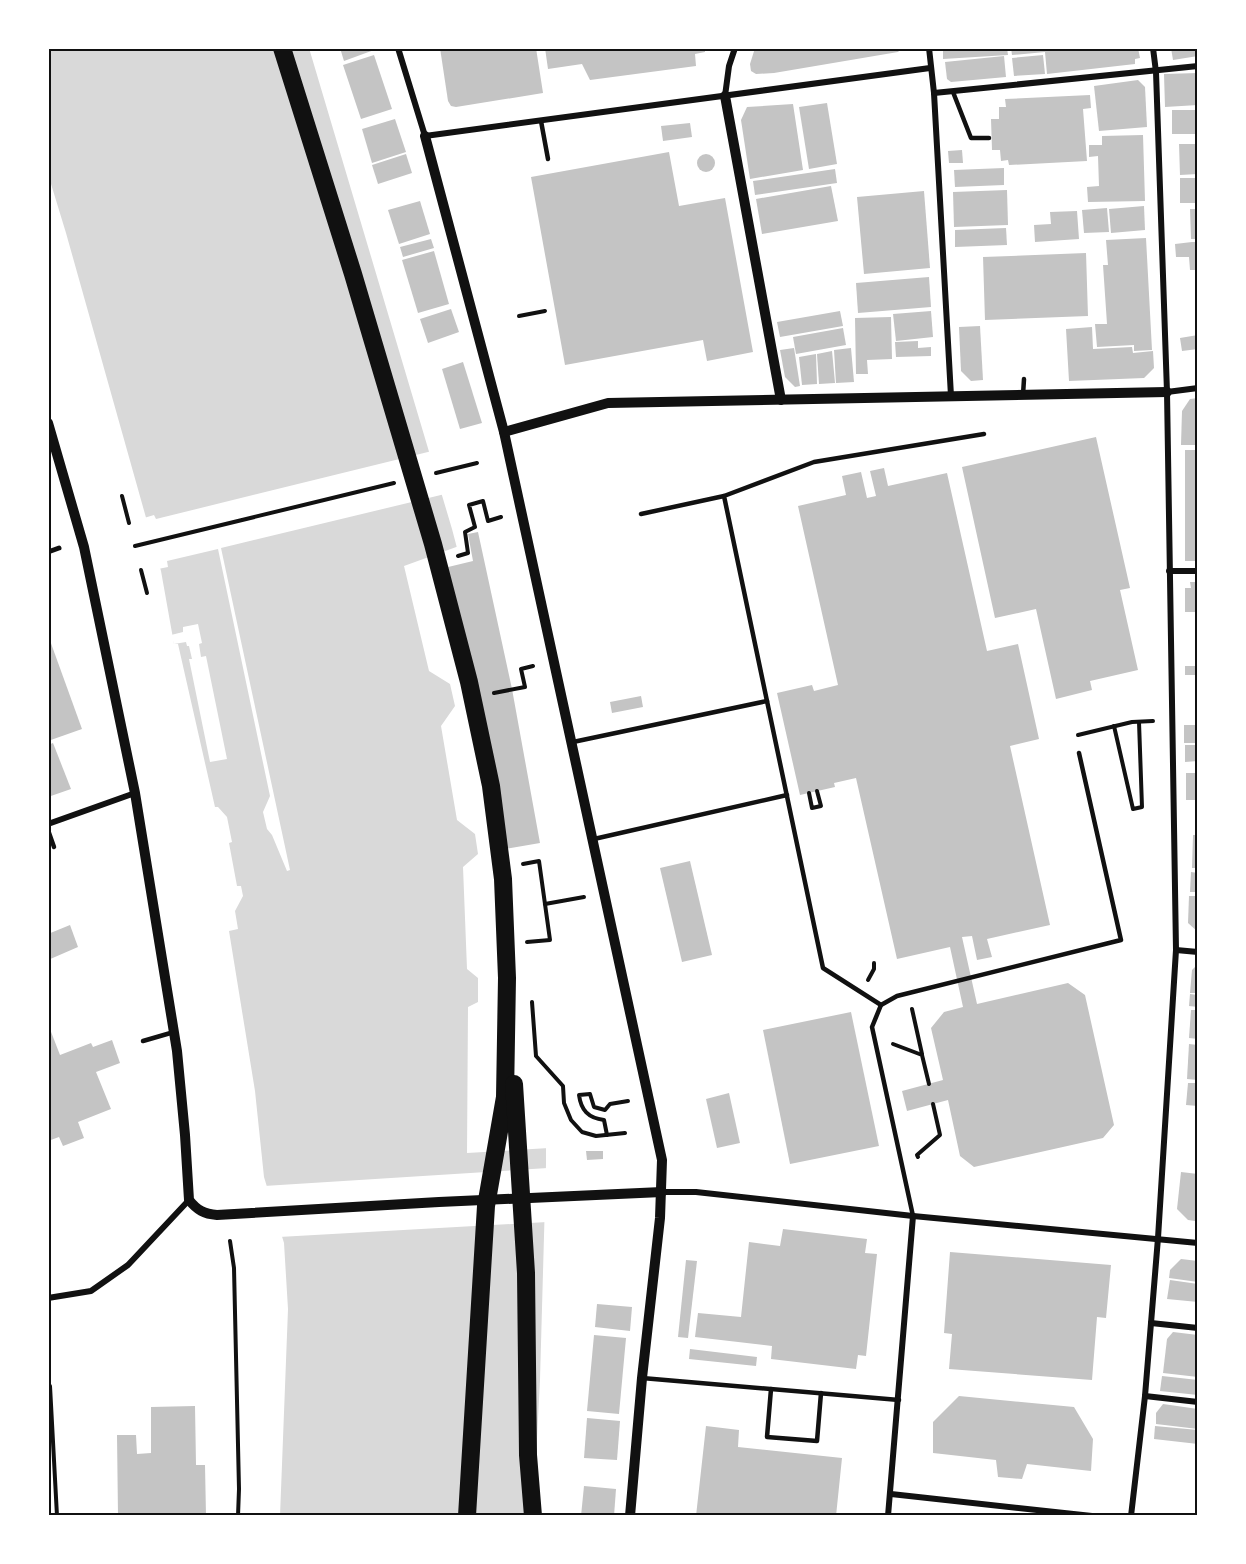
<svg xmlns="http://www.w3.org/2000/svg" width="1246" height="1564" viewBox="0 0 1246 1564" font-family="'Crimson Pro',serif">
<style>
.water{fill:#d9d9d9}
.pier{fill:#fff}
.building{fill:#c4c4c4}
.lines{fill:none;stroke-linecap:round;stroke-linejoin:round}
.path{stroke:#111;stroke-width:4}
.service{stroke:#111;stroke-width:4.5}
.pedestrian{stroke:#111;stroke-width:5}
.minor{stroke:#111;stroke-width:6}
.tertiary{stroke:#111;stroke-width:10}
.motorway{stroke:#111;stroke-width:18}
.neatline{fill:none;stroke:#111;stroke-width:2}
</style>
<rect width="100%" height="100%" fill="#fff"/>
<polygon class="water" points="48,48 309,48 452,529 496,696 546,1062 546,1164 540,1380 533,1516 280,1516 288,1309 284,1243 264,1177 255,1091 229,931 238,929 235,911 243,896 241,886 237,886 229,843 232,842 227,817 218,807 215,807 178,644 174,644 161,571 66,233 48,174"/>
<g class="pier">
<polygon points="432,451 445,494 221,548 290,870 287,871 272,835 267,829 263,812 270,796 218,549 167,561 168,567 158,569 144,518 154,515 156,519"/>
<polygon points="459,546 499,695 536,906 549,1062 549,1148 467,1153 468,1007 478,1002 478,978 467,969 463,867 478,854 475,834 457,820 441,726 455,706 450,684 429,671 404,566"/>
<polygon points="198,624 202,643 199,644 201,657 206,656 227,759 210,762 189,659 192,659 189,646 187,646 186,642 174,644 171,635 183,632 183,627"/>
<polygon points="548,1168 547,1222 279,1237 264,1188 264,1186"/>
</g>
<g class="building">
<polygon points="340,48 373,48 374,50 344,61"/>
<polygon points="440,48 536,48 543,93 456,107 451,106 448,101"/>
<polygon points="545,48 705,48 705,52 695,54 696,66 590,80 582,64 548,69"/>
<polygon points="755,48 902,48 898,52 774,73 756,74 751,71 750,64"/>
<polygon points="943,48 1007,48 1008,55 943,59"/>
<polygon points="1011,48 1138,48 1140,58 1135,59 1135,64 1047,74 1045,52 1012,55"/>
<polygon points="1171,48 1198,48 1198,56 1173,60"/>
<polygon points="374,55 392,109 361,119 343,65"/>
<polygon points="1043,55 1045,74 1014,76 1012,58"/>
<polygon points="1004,56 1006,77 951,82 947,79 945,62"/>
<polygon points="1198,73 1198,105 1165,107 1164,74"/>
<polygon points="1138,80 1145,87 1147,127 1099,131 1094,86"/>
<polygon points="1090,95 1091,108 1083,109 1087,161 1009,165 1008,160 1001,161 1000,150 992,150 991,119 999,119 999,107 1006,107 1005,99"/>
<polygon points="827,103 837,164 809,169 799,107"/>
<polygon points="793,104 803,170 750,179 741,120 747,107"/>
<rect x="1172" y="110" width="26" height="24"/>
<polygon points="395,119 406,152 372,163 362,129"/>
<polygon points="690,123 692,137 663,141 661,126"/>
<polygon points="1143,135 1145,201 1088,202 1087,187 1099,186 1098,156 1089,157 1089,145 1102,145 1102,136"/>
<polygon points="1179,144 1198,144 1198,174 1180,175"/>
<polygon points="962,150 963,163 949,163 948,151"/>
<polygon points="669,152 679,206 725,198 753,352 707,361 703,340 565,365 531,177"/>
<polygon points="406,154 412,173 378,184 372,165"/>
<circle cx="706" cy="163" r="9"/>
<polygon points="1004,168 1004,185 955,187 954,170"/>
<polygon points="835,169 837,183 755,195 753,181"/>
<rect x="1180" y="178" width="18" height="25"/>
<polygon points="831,186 838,221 762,234 756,199"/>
<polygon points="1007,190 1008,225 954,227 953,192"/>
<polygon points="924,191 930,268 864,274 857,197"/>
<polygon points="420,201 430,234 399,244 388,210"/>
<polygon points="1144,206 1145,230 1111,233 1109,209"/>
<polygon points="1107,208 1109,232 1084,233 1082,210"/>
<polygon points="1190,209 1198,209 1198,239 1191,239"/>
<polygon points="1077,211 1079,239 1035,242 1034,225 1051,224 1050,212"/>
<polygon points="1006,228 1007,245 955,247 955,230"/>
<polygon points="1146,238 1152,350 1134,351 1134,345 1097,347 1095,324 1107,324 1103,265 1108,265 1106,240"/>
<polygon points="431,239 434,248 403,257 400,247"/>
<polygon points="1192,242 1198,242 1198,270 1190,270 1189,257 1176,257 1175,244"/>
<polygon points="434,251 449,304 418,313 402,260"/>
<polygon points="1086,253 1088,316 985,320 983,257"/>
<polygon points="929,277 931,307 858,313 856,283"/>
<polygon points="451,309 459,332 428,343 420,319"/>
<polygon points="840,311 843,326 780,337 777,322"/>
<polygon points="931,311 933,337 896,341 893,314"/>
<polygon points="891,317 892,359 867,360 868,374 856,374 855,318"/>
<polygon points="980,326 983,380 971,381 961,371 959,327"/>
<polygon points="1092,327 1093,349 1132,347 1133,353 1153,351 1154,368 1144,378 1069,381 1066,329"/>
<polygon points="843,328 846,345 796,354 793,337"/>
<polygon points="1198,335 1198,349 1182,351 1180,338"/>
<polygon points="918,341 918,348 931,347 931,356 896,357 895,342"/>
<polygon points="794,348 800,386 795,387 785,377 780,350"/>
<polygon points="851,348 854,382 836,383 834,350"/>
<polygon points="832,351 835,383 819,384 817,354"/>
<polygon points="816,354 817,384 802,385 799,357"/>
<polygon points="463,362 482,423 460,429 442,369"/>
<polygon points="1198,398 1198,445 1181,445 1182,411 1190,399"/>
<polygon points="1096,437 1130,588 1120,590 1138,670 1090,681 1092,690 1056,699 1036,609 995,618 962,467"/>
<rect x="1185" y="450" width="13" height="111"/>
<polygon points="884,468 888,486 947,473 987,651 1018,644 1039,739 1010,746 1050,925 987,939 992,957 977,960 972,936 962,937 977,1004 1068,983 1085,995 1114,1125 1103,1138 974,1167 960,1156 948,1100 907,1111 902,1091 943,1080 931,1028 944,1012 963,1007 950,947 897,959 856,778 834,783 835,787 800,795 777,693 812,685 814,691 838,685 798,506 846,495 842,476 861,472 867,498 876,496 870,471"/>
<polygon points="478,532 512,689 540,843 499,850 444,568 473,561 468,534"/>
<polygon points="1190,582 1198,582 1198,612 1185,612 1185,588 1191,588"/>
<polygon points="48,635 82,729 48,741"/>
<rect x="1185" y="666" width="13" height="9"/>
<polygon points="641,696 643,707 612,713 610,702"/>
<rect x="1184" y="725" width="14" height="18"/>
<polygon points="53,743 71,789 48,797 48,745"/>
<polygon points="1185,745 1198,745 1198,761 1185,762"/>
<rect x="1186" y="773" width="12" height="27"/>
<polygon points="1193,835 1198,835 1198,868 1192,868"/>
<polygon points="690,861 712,955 682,962 660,868"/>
<polygon points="1191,872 1198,873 1198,892 1190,892"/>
<polygon points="1189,896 1198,896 1198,932 1188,923"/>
<polygon points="70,925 78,947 48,960 48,934"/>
<polygon points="1198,964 1198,993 1190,993 1192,970"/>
<polygon points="1190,994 1198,995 1198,1007 1189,1006"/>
<polygon points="1191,1010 1198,1010 1198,1039 1189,1038"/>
<polygon points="851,1012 879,1146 790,1164 763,1030"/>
<polygon points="48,1024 60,1055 91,1043 93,1047 112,1040 120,1063 96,1072 111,1109 78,1122 84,1138 63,1146 59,1137 48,1141"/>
<polygon points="1189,1044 1198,1045 1198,1080 1187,1079"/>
<polygon points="1188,1083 1198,1083 1198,1106 1186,1105"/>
<polygon points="729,1093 740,1143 717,1148 706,1099"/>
<polygon points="586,1151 603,1151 603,1159 587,1160"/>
<polygon points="1181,1172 1198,1174 1195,1221 1188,1220 1177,1209"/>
<polygon points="783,1229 867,1239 865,1253 877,1254 866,1356 858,1355 856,1369 771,1359 772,1346 695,1337 698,1313 741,1317 749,1242 780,1246"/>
<polygon points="950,1252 1111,1265 1106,1318 1097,1317 1092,1380 949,1369 952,1334 944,1333"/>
<polygon points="1181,1259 1198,1261 1198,1282 1169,1278 1170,1270"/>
<polygon points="686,1260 697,1261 688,1338 678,1337"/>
<polygon points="1170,1280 1198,1284 1198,1302 1167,1299"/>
<polygon points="597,1304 632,1307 630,1331 595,1327"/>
<polygon points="1173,1332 1198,1335 1198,1377 1163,1373 1167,1339"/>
<polygon points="594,1335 626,1338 619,1414 587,1411"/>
<polygon points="690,1349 757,1357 756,1366 689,1359"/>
<polygon points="1162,1376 1198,1380 1198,1395 1160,1391"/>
<polygon points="959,1396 1074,1407 1093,1439 1091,1471 1027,1464 1022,1479 998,1477 996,1460 933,1453 933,1422"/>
<polygon points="1163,1404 1198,1409 1198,1429 1156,1424 1156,1413"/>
<polygon points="195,1406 196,1465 205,1465 206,1516 118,1516 117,1435 136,1435 137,1454 151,1453 151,1407"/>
<polygon points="587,1418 620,1421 617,1460 584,1458"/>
<polygon points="706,1426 739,1430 738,1447 842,1458 836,1516 696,1516"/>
<polygon points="1155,1426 1198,1430 1198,1444 1154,1439"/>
<polygon points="584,1486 616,1489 614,1516 581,1516"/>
</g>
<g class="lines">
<g class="path">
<polyline points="519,316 545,311"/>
<polyline points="436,473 477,463"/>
<polyline points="122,496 129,523"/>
<polyline points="135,546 394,483"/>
<polyline points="458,556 468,553 465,532 475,527 469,505 483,501 488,521 501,517"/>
<polyline points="141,570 147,593"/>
<polyline points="494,693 525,687 521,669 533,666"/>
<polyline points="1114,726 1133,809 1142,807 1139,722"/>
<polyline points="1078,735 1132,722 1153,721"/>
<polyline points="809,793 812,808 821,806 817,791"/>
<polyline points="523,864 539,861 550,940 527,942"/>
<polyline points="545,904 584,897"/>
<polyline points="868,980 874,969 874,963"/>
<polyline points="532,1002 536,1056 563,1086 564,1103 571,1120 582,1132 596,1136 625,1133"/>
<polyline points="912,1009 922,1054"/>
<polyline points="893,1044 922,1055 929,1084"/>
<path d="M607 1135 604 1120C588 1118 581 1110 579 1095L590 1094 594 1107 605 1110 610 1104 628 1101"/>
<polyline points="918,1157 917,1155 940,1135 933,1104"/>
<polyline points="230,1241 234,1268 239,1489 238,1516"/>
<polyline points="50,1386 57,1516"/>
</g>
<g class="service">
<polyline points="953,92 971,138 989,138"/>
<polyline points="541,121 548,159"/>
<polyline points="1023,395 1024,379"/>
<polyline points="641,514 724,496"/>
<polyline points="573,742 767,701"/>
<polyline points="48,830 54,847"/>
<polyline points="594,839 787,795"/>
<polyline points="881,1005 823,968 724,496 814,462 984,434"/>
<polyline points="143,1041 174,1032"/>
<polyline points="913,1216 872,1027 881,1005 897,996 1121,940 1079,753"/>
<polyline points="642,1378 899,1400"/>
<polyline points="771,1389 767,1437 817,1441 821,1393"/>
</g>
<polyline class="pedestrian" points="48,552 59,548"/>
<g class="minor">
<polyline points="398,48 425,136 930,68"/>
<polyline points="929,48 934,93 951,396"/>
<polyline points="934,93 1198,66"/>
<polyline points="725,96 729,66 735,48"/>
<polyline points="1167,392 1198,388"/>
<polyline points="1169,571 1198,571"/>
<polyline points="48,824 135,793"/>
<polyline points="1176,950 1198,952"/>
<polyline points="662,1192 696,1192 913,1216 1198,1243"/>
<polyline points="48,1298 91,1291 128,1265 189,1200"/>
<polyline points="1151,1323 1198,1328"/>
<polyline points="1145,1396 1198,1402"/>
<polyline points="891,1494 1092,1516"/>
<polyline points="888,1516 913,1216"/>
<polyline points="1131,1516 1145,1396 1158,1238 1176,950 1167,392 1156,72 1153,48"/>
</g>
<g class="tertiary">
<polyline points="725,96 781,400"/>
<polyline points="425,136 504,432 662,1160 660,1218 642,1378 630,1516"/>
<path d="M48 423 84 547 135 793 177 1051 185 1135 189 1200C197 1210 204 1214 217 1215L439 1202 662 1192"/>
<polyline points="504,432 608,403 1167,392"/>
</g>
<g class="motorway">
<polyline points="282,48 353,274 433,544 469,682 491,786 503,879 507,978 505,1097 486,1206 467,1516"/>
<polyline points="514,1084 526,1273 528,1455 533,1516"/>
</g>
</g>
<rect width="1246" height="1564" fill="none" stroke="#ffffff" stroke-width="99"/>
<rect x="50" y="50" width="1146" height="1464" class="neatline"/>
</svg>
